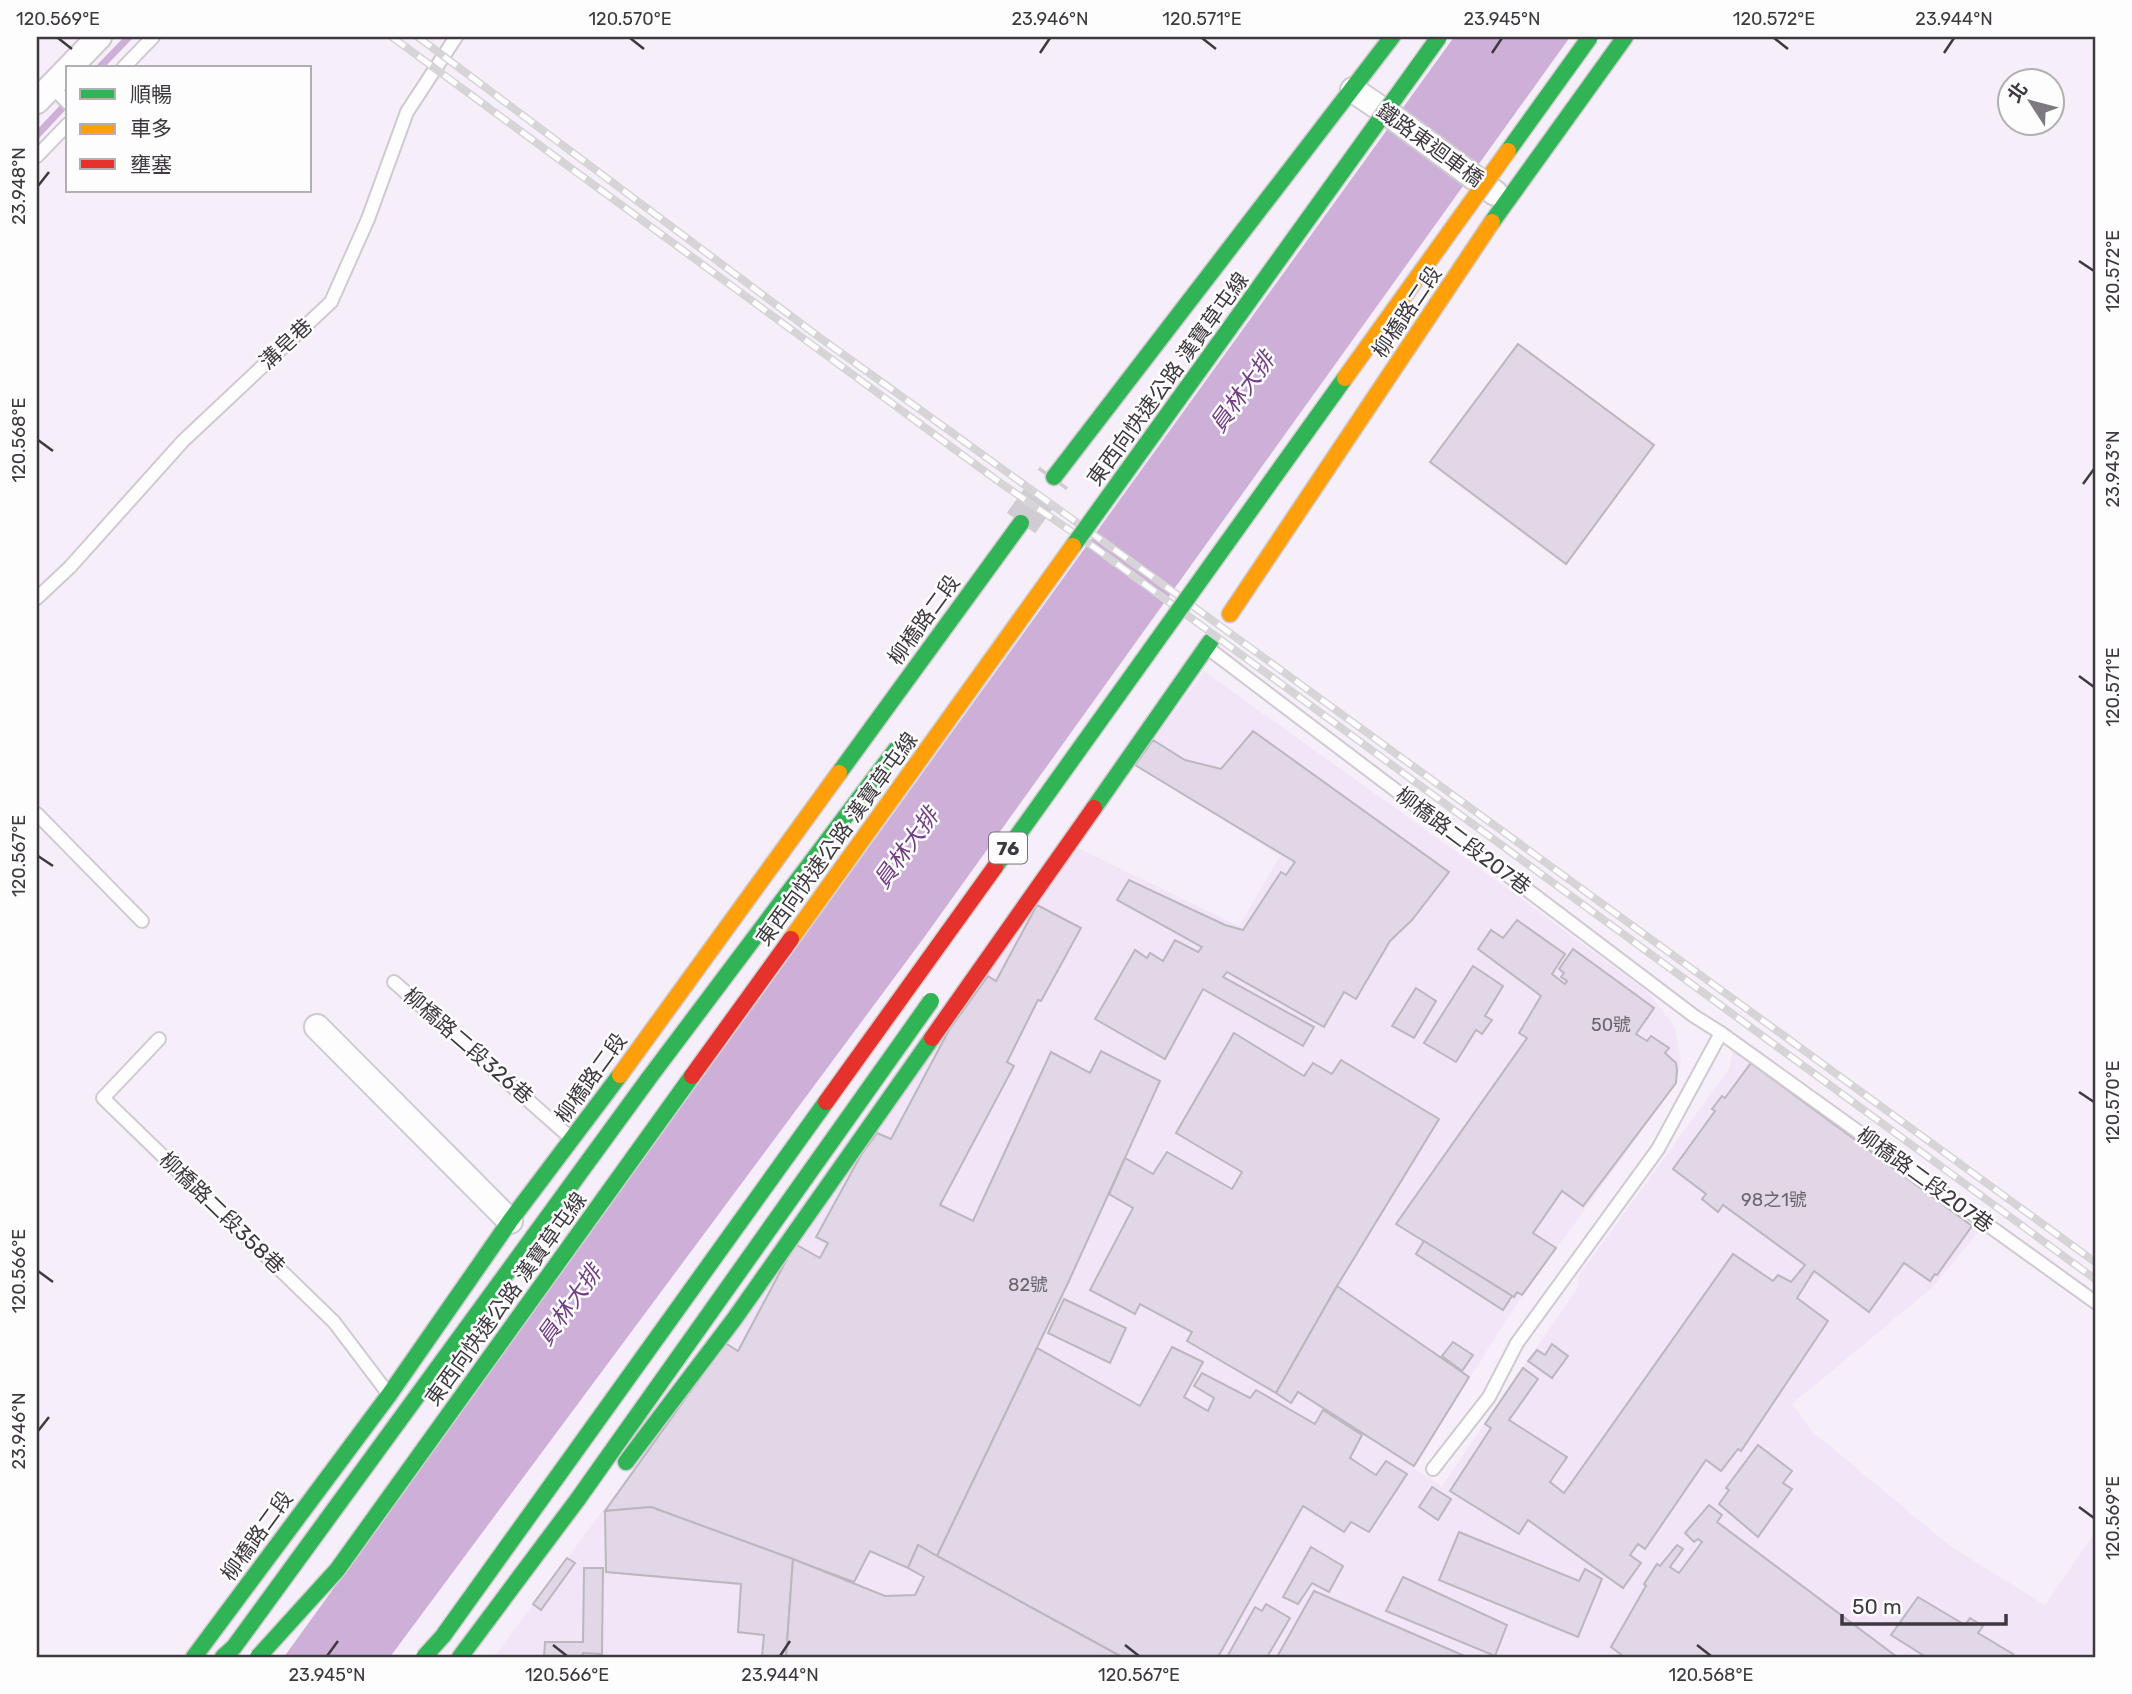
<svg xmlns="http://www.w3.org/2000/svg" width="2132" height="1694" viewBox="0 0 2132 1694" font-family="Rubik,'Noto Sans TC',sans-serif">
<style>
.built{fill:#f2e5f7}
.water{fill:#cdafd8}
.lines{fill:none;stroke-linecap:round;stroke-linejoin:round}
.stream{stroke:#cdafd8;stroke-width:7}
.building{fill:#e2d7e6;stroke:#bcb6be;stroke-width:2}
.secondary-tunnel{stroke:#d1cbd4;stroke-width:35;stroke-dasharray:35 18;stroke-linecap:butt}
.lane-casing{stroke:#cfcad1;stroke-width:16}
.street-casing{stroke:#cfcad1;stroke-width:28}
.fast-casing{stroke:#cfcad1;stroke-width:19}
.slow-casing{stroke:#cfcad1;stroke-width:19}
.jam-casing{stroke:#cfcad1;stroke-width:19}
.lane{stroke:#fefdfe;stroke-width:12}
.street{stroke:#fefdfe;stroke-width:24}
.fast{stroke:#30b455;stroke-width:16}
.slow{stroke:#ff9f0a;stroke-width:16}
.jam{stroke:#e5322d;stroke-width:16}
.rail-casing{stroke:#d6d4d7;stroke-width:8}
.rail{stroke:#fdfdfd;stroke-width:5;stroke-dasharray:16;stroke-linecap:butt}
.fast-bridge-casing{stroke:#d1ced3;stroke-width:19;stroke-linecap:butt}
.slow-bridge-casing{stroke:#d1ced3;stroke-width:19;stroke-linecap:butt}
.jam-bridge-casing{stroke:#d1ced3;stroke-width:19;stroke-linecap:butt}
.fast-bridge{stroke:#30b455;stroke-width:16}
.slow-bridge{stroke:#ff9f0a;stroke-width:16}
.jam-bridge{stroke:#e5322d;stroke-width:16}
.ticks{fill:none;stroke:#3e3940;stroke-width:2.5}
.labels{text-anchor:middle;stroke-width:5;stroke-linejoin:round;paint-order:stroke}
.number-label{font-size:18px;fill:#6a636c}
.shield{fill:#fdfdfd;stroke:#777479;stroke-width:2}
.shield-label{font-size:19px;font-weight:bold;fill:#3e3940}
.street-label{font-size:21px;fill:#3e3940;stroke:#fdfdfd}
.water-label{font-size:23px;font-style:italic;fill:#713f82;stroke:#fdfdfd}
.neatline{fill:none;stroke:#3e3940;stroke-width:2.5}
.ticks-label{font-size:18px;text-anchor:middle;fill:#3e3940}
</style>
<rect width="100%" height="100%" fill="#f6eff9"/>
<polygon class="built" points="1204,671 1514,893 1649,993 1675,1027 1681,1062 1676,1084 1519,1300 1413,1468 1442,1486 1578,1287 1579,1275 1729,1069 1733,1051 1981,1229 1933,1287 1792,1404 1812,1431 1950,1546 2045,1605 2095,1532 2095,1657 494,1657 603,1510 873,1134 1074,846 1239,926 1280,856 1135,765"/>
<polygon class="water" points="1454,37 1570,37 923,939 390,1657 284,1657"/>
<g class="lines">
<g class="stream">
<polyline points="99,68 129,37"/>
<polyline points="37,135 68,102"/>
</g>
</g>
<g class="building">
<polygon points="1518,344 1654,445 1566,564 1430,462"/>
<polygon points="1253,731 1449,872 1412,920 1390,941 1356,999 1344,992 1324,1027 1227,972 1223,977 1314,1027 1303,1046 1203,989 1165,1059 1095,1019 1135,950 1147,958 1150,953 1163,961 1175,940 1198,952 1202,947 1117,900 1129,880 1225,925 1243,930 1281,872 1286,875 1295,862 1135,765 1153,740 1185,760 1221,769"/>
<polygon points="1037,905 1081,928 1041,1001 1038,1000 1007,1062 1014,1066 940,1205 973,1221 1051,1052 1090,1073 1101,1051 1160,1081 1068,1283 937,1556 918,1545 908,1568 870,1551 854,1582 651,1507 605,1511 725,1343 738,1351 795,1244 820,1258 828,1243 816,1237 861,1155 877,1133 891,1139 949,1030 988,976 996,981"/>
<polygon points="1517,920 1565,954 1552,974 1565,984 1567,981 1561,977 1564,973 1559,969 1573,949 1654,1008 1636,1034 1647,1041 1651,1036 1669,1048 1665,1053 1676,1063 1677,1070 1676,1083 1583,1206 1562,1191 1533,1233 1556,1248 1522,1295 1517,1292 1514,1297 1396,1224 1527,1038 1519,1033 1541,996 1478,949 1491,930 1503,938"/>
<polygon points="1473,966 1503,986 1485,1016 1492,1020 1482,1034 1476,1030 1456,1062 1424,1043"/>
<polygon points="1416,988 1436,1001 1414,1038 1392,1026"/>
<polygon points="1234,1033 1304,1076 1313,1063 1332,1074 1341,1060 1439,1119 1337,1286 1276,1393 1187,1341 1192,1332 1140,1304 1135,1314 1090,1290 1133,1208 1109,1194 1125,1158 1153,1174 1167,1152 1232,1189 1242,1172 1176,1133"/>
<polygon points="1751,1063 1972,1226 1937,1275 1935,1274 1930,1281 1904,1263 1869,1312 1814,1271 1797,1298 1828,1321 1741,1451 1738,1449 1721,1471 1706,1460 1645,1549 1638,1544 1630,1555 1641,1563 1623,1588 1528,1520 1519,1534 1450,1491 1491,1428 1485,1424 1523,1368 1538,1379 1509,1420 1567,1457 1550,1482 1564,1493 1733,1254 1773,1281 1778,1275 1791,1282 1805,1265 1723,1205 1718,1212 1702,1199 1706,1194 1673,1169 1715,1111 1712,1109 1722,1096 1725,1098"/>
<polygon points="1424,1241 1512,1296 1503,1310 1416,1254"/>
<polygon points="1337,1286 1469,1377 1414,1466 1298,1392 1291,1403 1276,1393"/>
<polygon points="1064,1299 1126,1328 1110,1363 1048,1333"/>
<polygon points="1453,1342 1473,1355 1462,1371 1442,1356"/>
<polygon points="1552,1344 1568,1356 1552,1378 1528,1361 1537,1350 1545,1355"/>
<polygon points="1172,1347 1203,1362 1184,1397 1208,1411 1214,1398 1194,1386 1202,1373 1250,1398 1256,1390 1315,1424 1323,1410 1362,1435 1350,1458 1376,1475 1386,1461 1407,1474 1369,1532 1351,1522 1344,1532 1303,1506 1218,1657 1122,1657 937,1556 1037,1348 1140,1406"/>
<polygon points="1758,1445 1792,1471 1783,1483 1792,1489 1758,1537 1719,1504 1729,1490 1726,1488"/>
<polygon points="1432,1487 1451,1499 1438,1520 1419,1507"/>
<polygon points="1709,1505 1722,1515 1717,1522 1897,1657 1623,1656 1611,1647 1646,1586 1644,1584 1657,1564 1660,1566 1677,1545 1683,1549 1670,1567 1679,1573 1702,1542 1698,1539 1694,1542 1685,1533"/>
<polygon points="651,1507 793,1559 786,1657 762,1657 764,1635 738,1632 741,1584 606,1572 605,1511"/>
<polygon points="1459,1532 1579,1581 1585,1569 1602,1579 1578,1637 1439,1580"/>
<polygon points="918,1545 937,1556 1122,1657 786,1657 793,1559 885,1596 915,1595 924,1577 908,1568"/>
<polygon points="1311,1547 1343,1566 1329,1592 1312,1583 1298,1604 1283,1597"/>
<polygon points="567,1558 575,1563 541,1610 533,1604"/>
<polygon points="584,1568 603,1568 602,1654 583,1653 582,1657 544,1657 545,1642 583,1642"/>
<polygon points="1403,1577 1507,1625 1495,1656 1386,1611"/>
<polygon points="1314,1591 1467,1657 1277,1657"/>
<polygon points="1918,1597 1965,1625 1970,1618 1983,1626 1978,1633 2013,1654 2011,1657 1926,1657 1891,1635"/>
<polygon points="1266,1604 1290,1618 1267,1657 1227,1657 1255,1607 1262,1611"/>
</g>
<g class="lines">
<polyline class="secondary-tunnel" points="1021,523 1054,477"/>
<defs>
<g id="lane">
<polyline points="123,68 153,37"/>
<polyline points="51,86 68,103"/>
<polyline points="37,156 68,124"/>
<polyline points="37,598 70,567 183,441 331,302 368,219 407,112 456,37"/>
<polyline points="1209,649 1694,1016 1721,1033 2095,1302"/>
<polyline points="37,814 142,921"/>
<polyline points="394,982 572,1139"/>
<polyline points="159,1039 103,1098 334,1322 387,1392"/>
<polyline points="1433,1469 1489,1397 1517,1343 1658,1149 1721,1033"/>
</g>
<g id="street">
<polyline points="1353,90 1393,117 1495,193"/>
<polyline points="37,101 99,37"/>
<polyline points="317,1027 510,1221"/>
</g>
<g id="fast">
<polyline points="1492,222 1625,37"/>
<polyline points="1054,477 1392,37"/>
<polyline points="839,773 1021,523"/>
<polyline points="1094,808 1210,642"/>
<polyline points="626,1462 735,1318 932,1038"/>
<polyline points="194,1657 389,1395 510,1221 620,1075"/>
<polyline points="223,1657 234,1647 649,1078"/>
<polyline points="460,1657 578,1499"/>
</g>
<g id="slow">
<polyline points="1230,614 1492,222"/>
<polyline points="620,1075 839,773"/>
</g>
<polyline id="jam" points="932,1038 1094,808"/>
</defs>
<use href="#lane" class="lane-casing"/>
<use href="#street" class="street-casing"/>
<use href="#fast" class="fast-casing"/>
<use href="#slow" class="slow-casing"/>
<use href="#jam" class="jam-casing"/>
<use href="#lane" class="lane"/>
<use href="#street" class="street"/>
<use href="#fast" class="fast"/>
<use href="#slow" class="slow"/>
<use href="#jam" class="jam"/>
<defs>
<g id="rail">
<polyline points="392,37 1002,484 1087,542 2095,1279"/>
<polyline points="418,37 819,337 1179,596 2095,1262"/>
</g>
</defs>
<use href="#rail" class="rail-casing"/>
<use href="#rail" class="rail"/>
<defs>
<g id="fast-bridge">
<polyline points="1508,151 1590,37"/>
<polyline points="1073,546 1439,37"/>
<polyline points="995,867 1345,378"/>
<polyline points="649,1078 897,748"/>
<polyline points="578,1499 931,1001"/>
<polyline points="258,1657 337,1570 692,1076"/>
<polyline points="424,1657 443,1636 826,1102"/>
</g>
<g id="slow-bridge">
<polyline points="1345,378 1508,151"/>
<polyline points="791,939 1073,546"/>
</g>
<g id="jam-bridge">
<polyline points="692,1076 791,939"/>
<polyline points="826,1102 995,867"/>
</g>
</defs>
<use href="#fast-bridge" class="fast-bridge-casing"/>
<use href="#slow-bridge" class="slow-bridge-casing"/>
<use href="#jam-bridge" class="jam-bridge-casing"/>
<use href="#fast-bridge" class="fast-bridge"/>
<use href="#slow-bridge" class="slow-bridge"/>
<use href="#jam-bridge" class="jam-bridge"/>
</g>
<path class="ticks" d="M58 38 72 49M630 38 644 49M1202 38 1216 49M1774 38 1788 49M1040 53 1050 38M1492 53 1502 38M1944 53 1954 38M38 186 49 172M2079 261 2094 271M38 440 53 451M2083 484 2094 469M2079 676 2094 687M38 856 53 866M2079 1092 2094 1102M38 1271 53 1282M38 1431 49 1417M2079 1507 2094 1518M553 1645 567 1656M1125 1645 1139 1656M1697 1645 1711 1656M327 1656 338 1641M780 1656 790 1641"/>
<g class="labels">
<g class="number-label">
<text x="1611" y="1031">50號</text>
<text x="1774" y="1206">98之1號</text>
<text x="1028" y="1291">82號</text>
</g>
<rect class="shield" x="989" y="832.5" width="38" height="31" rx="5"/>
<g class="shield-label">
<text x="1008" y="855">76</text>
</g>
<g class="street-label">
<text transform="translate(1430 145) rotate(36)" y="7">鐵路東迴車橋</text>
<text transform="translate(1407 312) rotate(-56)" y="7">柳橋路二段</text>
<text transform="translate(286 344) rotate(-43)" y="7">溝皂巷</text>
<text transform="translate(1168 379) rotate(-54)" y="7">東西向快速公路 漢寶草屯線</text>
<text transform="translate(924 620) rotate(-54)" y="7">柳橋路二段</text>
<text transform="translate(837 839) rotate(-54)" y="7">東西向快速公路 漢寶草屯線</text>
<text transform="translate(1463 841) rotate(37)" y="7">柳橋路二段207巷</text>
<text transform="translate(468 1046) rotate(41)" y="7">柳橋路二段326巷</text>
<text transform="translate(591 1078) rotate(-54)" y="7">柳橋路二段</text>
<text transform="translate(1925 1180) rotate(36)" y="7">柳橋路二段207巷</text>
<text transform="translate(222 1213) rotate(44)" y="7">柳橋路二段358巷</text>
<text transform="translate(506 1299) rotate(-54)" y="7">東西向快速公路 漢寶草屯線</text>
<text transform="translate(257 1536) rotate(-54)" y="7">柳橋路二段</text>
</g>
<g class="water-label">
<text transform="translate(1242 392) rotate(-54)" y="8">員林大排</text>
<text transform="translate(906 848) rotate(-54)" y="8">員林大排</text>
<text transform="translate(569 1305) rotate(-54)" y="8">員林大排</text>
</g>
</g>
<rect width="2132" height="1694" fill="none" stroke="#fdfdfd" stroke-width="77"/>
<rect x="66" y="66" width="245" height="126" fill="#fdfdfd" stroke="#b1afb1" stroke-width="2"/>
<rect x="80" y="89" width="35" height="10" fill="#30b455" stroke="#b1afb1" stroke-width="2"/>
<text x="130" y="102" font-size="21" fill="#3e3940">順暢</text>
<rect x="80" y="124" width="35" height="10" fill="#ff9f0a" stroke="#b1afb1" stroke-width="2"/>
<text x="130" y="136" font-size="21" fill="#3e3940">車多</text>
<rect x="80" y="159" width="35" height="10" fill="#e5322d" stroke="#b1afb1" stroke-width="2"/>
<text x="130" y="172" font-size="21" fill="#3e3940">壅塞</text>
<g transform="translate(2031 102) rotate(306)"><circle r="33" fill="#fdfdfd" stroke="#b1afb1" stroke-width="2"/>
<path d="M0-5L12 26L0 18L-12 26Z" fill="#7e7981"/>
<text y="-10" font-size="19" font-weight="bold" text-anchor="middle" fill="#3e3940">北</text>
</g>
<path d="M1842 1614v10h164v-10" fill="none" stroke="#3e3940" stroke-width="3.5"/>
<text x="1852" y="1614" font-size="21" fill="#3e3940" stroke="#fdfdfd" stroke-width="5" paint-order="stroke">50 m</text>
<rect x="38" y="38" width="2056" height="1618" class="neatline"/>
<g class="ticks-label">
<text x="58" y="25">120.569°E</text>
<text x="630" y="25">120.570°E</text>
<text x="1050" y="25">23.946°N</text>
<text x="1202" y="25">120.571°E</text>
<text x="1502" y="25">23.945°N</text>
<text x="1774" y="25">120.572°E</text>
<text x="1954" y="25">23.944°N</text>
<text transform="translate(19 186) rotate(-90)" y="6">23.948°N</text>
<text transform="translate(2113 271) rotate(-90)" y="6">120.572°E</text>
<text transform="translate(19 440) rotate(-90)" y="6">120.568°E</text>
<text transform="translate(2113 469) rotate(-90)" y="6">23.943°N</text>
<text transform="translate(2113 687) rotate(-90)" y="6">120.571°E</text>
<text transform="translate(19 856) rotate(-90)" y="6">120.567°E</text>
<text transform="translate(2113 1102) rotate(-90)" y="6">120.570°E</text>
<text transform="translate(19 1271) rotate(-90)" y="6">120.566°E</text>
<text transform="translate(19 1431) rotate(-90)" y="6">23.946°N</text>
<text transform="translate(2113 1518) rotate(-90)" y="6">120.569°E</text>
<text x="327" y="1681">23.945°N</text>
<text x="567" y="1681">120.566°E</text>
<text x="780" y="1681">23.944°N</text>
<text x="1139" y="1681">120.567°E</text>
<text x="1711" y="1681">120.568°E</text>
</g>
</svg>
